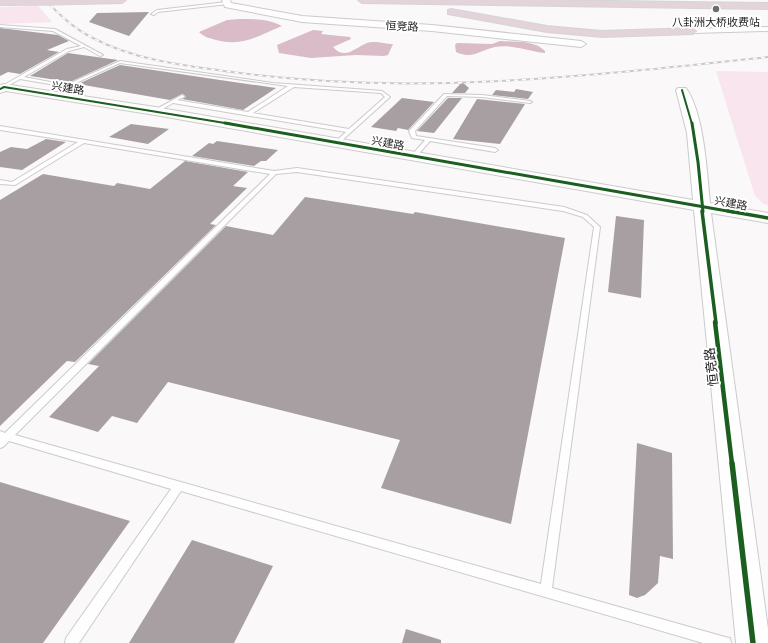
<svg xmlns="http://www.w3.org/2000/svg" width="768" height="643" viewBox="0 0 768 643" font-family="Karla,'Noto Sans SC',sans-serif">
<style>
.green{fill:#f8e5ed}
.water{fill:#d9bcc8}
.building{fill:#a89fa3}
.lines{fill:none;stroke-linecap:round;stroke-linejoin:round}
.service-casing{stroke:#cccbcb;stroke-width:2}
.minor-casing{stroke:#cccbcb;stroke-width:2}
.tertiary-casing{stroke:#cccbcb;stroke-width:2}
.secondary-casing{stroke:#cccbcb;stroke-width:2}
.motorway-casing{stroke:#d6d5d5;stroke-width:2}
.service{fill:#fefefe;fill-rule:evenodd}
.minor{fill:#fefefe;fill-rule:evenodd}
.tertiary{fill:#fefefe;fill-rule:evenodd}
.secondary{fill:#fefefe;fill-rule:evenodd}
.motorway{fill:#e3d4dc;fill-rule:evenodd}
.rail-casing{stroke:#cac9c9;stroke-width:2}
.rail{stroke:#fff;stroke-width:1.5;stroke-dasharray:4;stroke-linecap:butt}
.motorway-bridge-casing{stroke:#d6d5d5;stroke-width:10;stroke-linecap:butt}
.motorway-bridge{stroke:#e3d4dc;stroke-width:10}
.cycleway-far4-casing{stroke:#fff;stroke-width:3.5}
.cycleway-far3-casing{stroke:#fff;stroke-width:5}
.cycleway-far2-casing{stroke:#fff;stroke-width:5.5}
.cycleway-far1-casing{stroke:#fff;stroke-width:7}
.cycleway-casing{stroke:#fff;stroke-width:8}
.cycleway-far4{stroke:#1b5e20;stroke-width:2}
.cycleway-far3{stroke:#1b5e20;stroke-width:3}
.cycleway-far2{stroke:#1b5e20;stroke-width:3.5}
.cycleway-far1{stroke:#1b5e20;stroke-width:4.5}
.cycleway{stroke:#1b5e20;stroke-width:5.5}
.poi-dot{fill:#6e6d6d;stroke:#fff;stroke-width:1.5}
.labels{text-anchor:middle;stroke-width:4;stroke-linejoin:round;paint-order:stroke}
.far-poi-label{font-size:11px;fill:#232222;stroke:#fff}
.far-street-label{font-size:11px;fill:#232222;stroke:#fff}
.street-label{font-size:13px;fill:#232222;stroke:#fff}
</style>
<rect width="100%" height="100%" fill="#faf8f9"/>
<g class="green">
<polygon points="38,6 52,22 0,24 0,7"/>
<polygon points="716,71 768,72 768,205 764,204 755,196"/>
</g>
<g class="water">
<path d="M240 19C254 19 269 19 282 26 257 36 244 47 216 40 209 38 204 37 199 32L227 20Z"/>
<path d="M313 30 323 31 321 34 350 37 351 39 333 47C345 61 356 47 367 43 374 40 386 44 393 44L388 55 384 56 356 55 311 58 279 53 277 45Z"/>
<path d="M500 41C515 42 534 40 545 51V53C527 51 513 44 495 47 480 50 473 60 456 52L455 45 457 43 492 44Z"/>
</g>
<g class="building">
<polygon points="149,12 129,36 89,22 97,13"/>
<polygon points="0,28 58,35 69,41 47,50 59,52 20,74 8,72 0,76"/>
<polygon points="68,53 118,60 70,82 30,76"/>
<polygon points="120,65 220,80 276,88 243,110 182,99 186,97 183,94 170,100 78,84"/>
<polygon points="462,82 469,88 465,93 452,93"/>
<polygon points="516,89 533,92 528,99 492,95 496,90 514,92"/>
<polygon points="402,98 434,102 408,130 398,128 396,131 371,127"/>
<polygon points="448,98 462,98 434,133 417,131"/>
<polygon points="477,99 525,104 500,144 453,139"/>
<polygon points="131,124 169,129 148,144 109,137"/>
<polygon points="46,139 66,142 22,170 0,167 0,152 11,147 27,149"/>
<polygon points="217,141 278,150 266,161 261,161 254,166 192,156 209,143 213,144"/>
<polygon points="185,161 248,172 233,186 247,188 210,224 216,225 75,362 67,361 0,426 0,200 43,174 114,186 117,183 150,189"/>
<polygon points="305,197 413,214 415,212 565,238 511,524 381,488 400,440 168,382 137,423 112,416 98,432 49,417 99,366 88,364 226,226 273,235"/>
<polygon points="616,216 644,220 641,298 608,292"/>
<polygon points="637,443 672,453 673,559 660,556 658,583 645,595 637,598 629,595"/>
<polygon points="0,482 130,521 43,643 0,643"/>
<polygon points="192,540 273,566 234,643 129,643"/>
<polygon points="406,629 441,640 441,643 402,643"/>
</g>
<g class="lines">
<defs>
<g id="service">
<polygon points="227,2 228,4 158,12 154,15 151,14 157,10"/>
<path d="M0 25 55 29 103 55 100 56 84 47 69 51 24 77 66 85 120 61 273 83 382 91 390 97 337 145 334 143 335 142 346 132 173 103 157 112 153 111 182 95 184 96V97L177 100 248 112 288 86 120 63 67 87 20 79 4 88 2 87V86L67 49 81 46 53 31 0 27ZM294 87 381 93 385 97 349 129 253 113Z"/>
<polygon points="444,94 482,95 530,101 532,102 530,103 482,97 447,96 415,131 416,136 495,148 498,150 495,152 430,141 416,157 412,157 412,155 425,140 412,138 409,131"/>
<path d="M0 126 274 171 297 168 564 207 587 215 600 227 552 588 725 637 730 638 731 643H703L181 491 79 643H65L66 638 171 489 9 441 3 447 0 448V431L5 433 270 174 84 143 15 185 0 184V180L12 182 78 142 0 130ZM297 172 563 211 583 217 594 227 541 584 15 435 276 174Z"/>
</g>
<polygon id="minor" points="768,27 768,31 693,33 689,31 693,29"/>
<path id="tertiary" d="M4 84 155 107 693 200 687 133 676 90 678 88H686C704 113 707 172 710 203L768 213V223L711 213 768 629V643H736L694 210 155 115 6 91 0 93V85Z"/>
<polygon id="secondary" points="222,0 230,0 231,3 302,16 432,25 581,41 586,44 581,47 432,31 302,22 225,7"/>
<g id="motorway">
<polygon points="0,0 20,0 22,2 18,5 0,5"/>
<polygon points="73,0 126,0 122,3 77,4 74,3"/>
<polygon points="358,0 537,0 768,3 768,9 362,3"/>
<polygon points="451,9 547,26 602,31 693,28 698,31 693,34 602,37 547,32 448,14 448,10"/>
</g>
</defs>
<use href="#service" class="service-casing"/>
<use href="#minor" class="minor-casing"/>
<use href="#tertiary" class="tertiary-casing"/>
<use href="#secondary" class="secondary-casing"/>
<use href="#motorway" class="motorway-casing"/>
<use href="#service" class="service"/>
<use href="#minor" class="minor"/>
<use href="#tertiary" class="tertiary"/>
<use href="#secondary" class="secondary"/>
<use href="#motorway" class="motorway"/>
<defs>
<path id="rail" d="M45 0C59 14 73 28 91 37 133 60 185 66 232 72 411 97 590 76 768 57"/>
</defs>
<use href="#rail" class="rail-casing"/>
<use href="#rail" class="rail"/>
<defs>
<polyline id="motorway-bridge" points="16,1 75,0"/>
</defs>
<use href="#motorway-bridge" class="motorway-bridge-casing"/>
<use href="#motorway-bridge" class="motorway-bridge"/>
<defs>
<g id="cycleway-far4">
<polyline points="0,89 4,87 231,124"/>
<polyline points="682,90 692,124"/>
</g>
<g id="cycleway-far3">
<polyline points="225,123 733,212"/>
<polyline points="692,123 698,162 703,212"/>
</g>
<g id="cycleway-far2">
<polyline points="702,211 716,323"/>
<polyline points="728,211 768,218"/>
</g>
<polyline id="cycleway-far1" points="715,322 732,464"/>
<polyline id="cycleway" points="732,463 753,643"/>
</defs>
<use href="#cycleway-far4" class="cycleway-far4-casing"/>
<use href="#cycleway-far3" class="cycleway-far3-casing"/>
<use href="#cycleway-far2" class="cycleway-far2-casing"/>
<use href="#cycleway-far1" class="cycleway-far1-casing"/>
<use href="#cycleway" class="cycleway-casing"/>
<use href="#cycleway-far4" class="cycleway-far4"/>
<use href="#cycleway-far3" class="cycleway-far3"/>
<use href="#cycleway-far2" class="cycleway-far2"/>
<use href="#cycleway-far1" class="cycleway-far1"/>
<use href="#cycleway" class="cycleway"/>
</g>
<circle class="poi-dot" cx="716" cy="9" r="4"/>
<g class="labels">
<g class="far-poi-label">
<text x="716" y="26">八卦洲大桥收费站</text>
</g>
<g class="far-street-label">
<text transform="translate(402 26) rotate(3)" y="4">恒竞路</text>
<text transform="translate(68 88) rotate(9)" y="4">兴建路</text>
<text transform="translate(388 143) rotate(10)" y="4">兴建路</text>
<text transform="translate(731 203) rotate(10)" y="4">兴建路</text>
</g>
<g class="street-label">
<text transform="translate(711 367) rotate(-97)" y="5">恒竞路</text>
</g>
</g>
</svg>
